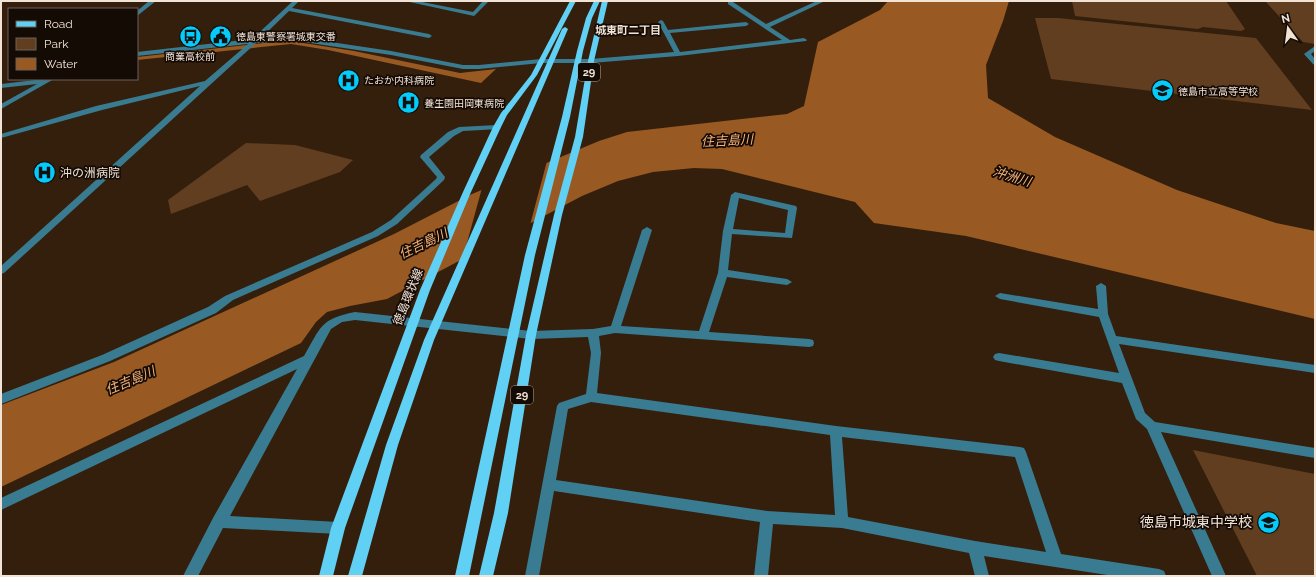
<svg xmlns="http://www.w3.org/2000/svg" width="1316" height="577" viewBox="0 0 1316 577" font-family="Raleway,'Noto Sans JP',sans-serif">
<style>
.green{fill:#613e20}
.water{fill:#985a22}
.pier{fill:#341f0c}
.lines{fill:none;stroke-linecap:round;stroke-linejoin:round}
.minor{fill:#397c91;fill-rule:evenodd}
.major{fill:#60d0f5;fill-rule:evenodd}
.labels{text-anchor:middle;stroke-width:3.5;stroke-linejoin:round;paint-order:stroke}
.far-poi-label{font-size:10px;fill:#f2e3d7;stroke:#150b05;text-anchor:start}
.far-neighbourhood-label{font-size:11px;font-weight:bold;fill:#f2e3d7;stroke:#150b05}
.shield{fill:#150b05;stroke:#b0a298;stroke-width:1}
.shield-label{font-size:11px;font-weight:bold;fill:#f2e3d7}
.poi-label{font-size:12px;fill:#f2e3d7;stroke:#150b05;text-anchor:start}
.street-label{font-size:12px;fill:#f2e3d7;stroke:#150b05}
.water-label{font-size:13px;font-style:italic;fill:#f9b37a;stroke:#150b05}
.near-poi-label{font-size:14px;fill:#f2e3d7;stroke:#150b05;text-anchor:end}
</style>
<rect width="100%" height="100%" fill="#341f0c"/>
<g class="green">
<polygon points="1072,1 1226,1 1245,29 1241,31 1203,27 1198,29 1075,16"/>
<polygon points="1265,1 1315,1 1315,44 1303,42"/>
<polygon points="1035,18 1058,18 1256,38 1312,110 1051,79"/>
<polygon points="246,143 295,145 353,160 340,172 260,201 247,185 171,214 168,200"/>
<polygon points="1193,450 1315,474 1315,576 1257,576"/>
</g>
<g class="water">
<polygon points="888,1 1009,1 1003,21 986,65 988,98 1055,137 1177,190 1276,223 1315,231 1315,319 966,236 874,223 855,202 722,169 694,168 653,172 618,181 582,196 387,299 350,306 327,312 316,322 301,343 1,487 1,405 114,362 394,234 472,194 599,141 627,132 787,114 804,106 818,42 880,10"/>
<polygon points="297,42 354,51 460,73 496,69 481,83 328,50 291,44 137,60 137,57 264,43"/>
</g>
<polygon class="pier" points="547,161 530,225 462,261 482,188"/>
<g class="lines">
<g class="minor">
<polygon points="149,1 156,1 137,16 137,11"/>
<polygon points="293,1 299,1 292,8 429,34 432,36 429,38 289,11 260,39 297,37 391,51 463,65 479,65 541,59 591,59 674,52 658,22 661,20 663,21 668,30 746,22 749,24 746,26 670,33 680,52 782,40 728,4 728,1 734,1 733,2 766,24 817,1 825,1 770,27 790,40 804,38 807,40 806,41 678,56 591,63 541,63 479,69 463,69 391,55 297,41 256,43 4,273 1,274 1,266 200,86 102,110 1,138 1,134 96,106 205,81 248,44 137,56 137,52 252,39"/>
<polygon points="405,1 417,1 473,12 483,1 489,1 474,16"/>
<polygon points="1315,46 1315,51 1311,54 1315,59 1315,65 1313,64 1304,54"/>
<polygon points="44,79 54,79 1,109 1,104 37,84 1,88 1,84"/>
<polygon points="497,125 501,127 500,129 463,131 454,136 429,157 445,177 444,180 397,224 378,236 233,300 216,313 110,361 1,404 1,394 102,355 208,307 225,296 372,232 391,220 436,179 437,177 420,157 421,155 448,132 459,127"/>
<path d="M735 192 796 206 797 208 792 238 732 234 728 270 787 279 792 282 787 285 727 277 709 332 809 339 813 340 814 343 813 346 809 347 615 333 599 336 601 353 597 393 836 426 1020 447 1024 448 1026 452 1061 554 1159 569 1164 571 1166 576H1114L984 556 989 576H975L969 553 842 528 773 524 768 576H754L760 522 554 491 539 576H525L557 406 559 403 586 394 591 353 588 337 531 339 355 320 342 322 331 329 230 516 338 522 343 524 345 528 343 532 338 534 223 528 198 576H183L213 518 297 369 1 510V498L304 356C321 327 320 319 355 312L531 331 593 329 611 326 642 230 647 227 652 230 621 326 699 331 718 273 723 231 731 195ZM739 198 788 210 785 233 733 229ZM591 402 830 435 835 515 767 511 556 480 568 409ZM842 437 1015 457 1046 552 975 541 848 517Z"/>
<polygon points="1101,283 1106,286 1108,314 1116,336 1315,365 1315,373 1119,344 1145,413 1155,422 1315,448 1315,458 1161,432 1226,576 1212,576 1147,429 1136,419 1122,383 999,361 995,360 993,357 995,354 999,353 1119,373 1099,317 1000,299 995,296 1000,293 1098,309 1096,286"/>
</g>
<g class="major">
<polygon points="570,1 576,1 537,75 507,115 501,127 471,192 430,290 345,528 333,576 319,576 331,528 420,290 463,192 493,127 501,113 531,75"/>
<polygon points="594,1 600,1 592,18 583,51 570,117 535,255 469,576 455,576 525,255 562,117 577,51 586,18"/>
<polygon points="602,1 608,1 594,61 583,137 562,215 536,335 508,513 493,576 479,576 494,513 526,335 554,215 575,137 588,61"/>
<polygon points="565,27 568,29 434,340 398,445 362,576 348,576 386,445 424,340 562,29"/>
</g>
</g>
<defs>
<symbol id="bus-disc" viewBox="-11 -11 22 22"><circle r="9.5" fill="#04cbf9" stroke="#150b05"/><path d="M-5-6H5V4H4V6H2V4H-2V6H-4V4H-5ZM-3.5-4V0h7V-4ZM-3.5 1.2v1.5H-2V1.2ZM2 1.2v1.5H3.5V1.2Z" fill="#111"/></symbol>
<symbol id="civic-disc" viewBox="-11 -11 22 22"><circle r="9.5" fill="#04cbf9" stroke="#150b05"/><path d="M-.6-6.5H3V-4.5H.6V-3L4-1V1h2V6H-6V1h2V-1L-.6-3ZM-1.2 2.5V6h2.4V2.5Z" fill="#111"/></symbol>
<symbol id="hospital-disc" viewBox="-11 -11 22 22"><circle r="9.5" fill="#04cbf9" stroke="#150b05"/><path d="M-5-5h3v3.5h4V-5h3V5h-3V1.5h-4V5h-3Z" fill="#111"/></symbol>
<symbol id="school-disc" viewBox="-11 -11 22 22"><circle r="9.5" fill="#04cbf9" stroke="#150b05"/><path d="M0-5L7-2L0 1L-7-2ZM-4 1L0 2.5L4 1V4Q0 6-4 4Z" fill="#111"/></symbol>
</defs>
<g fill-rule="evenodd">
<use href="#bus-disc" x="178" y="24" width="25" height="25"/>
<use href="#civic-disc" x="208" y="24" width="25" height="25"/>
<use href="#hospital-disc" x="336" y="68" width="25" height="25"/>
<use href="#school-disc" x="1150" y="78" width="25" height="25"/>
<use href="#hospital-disc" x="396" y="90" width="25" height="25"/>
<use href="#hospital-disc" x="32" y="160" width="25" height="25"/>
<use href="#school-disc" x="1256" y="510" width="25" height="25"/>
</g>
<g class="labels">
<g class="far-poi-label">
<text x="236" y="40">徳島東警察署城東交番</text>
<text x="190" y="60" text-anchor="middle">商業高校前</text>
<text x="364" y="84">たおか内科病院</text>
<text x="1178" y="95">徳島市立高等学校</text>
<text x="424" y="107">養生園田岡東病院</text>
</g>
<g class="far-neighbourhood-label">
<text x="628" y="34">城東町二丁目</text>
</g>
<g class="shield">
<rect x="578" y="63" width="22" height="18" rx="3"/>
<rect x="511" y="386" width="22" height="18" rx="3"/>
</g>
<g class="shield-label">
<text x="589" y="76">29</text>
<text x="522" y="399">29</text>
</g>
<g class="poi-label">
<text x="60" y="177">沖の洲病院</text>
</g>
<g class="street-label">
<text transform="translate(408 297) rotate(-68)" y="4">徳島環状線</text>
</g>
<g class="water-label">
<text transform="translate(727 140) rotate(-3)" y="5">住吉島川</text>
<text transform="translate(1012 176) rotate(17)" y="5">沖洲川</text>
<text transform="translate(423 243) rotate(-26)" y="5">住吉島川</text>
<text transform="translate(130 380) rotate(-23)" y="5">住吉島川</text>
</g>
<g class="near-poi-label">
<text x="1252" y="527">徳島市城東中学校</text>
</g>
</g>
<rect width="1316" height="577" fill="none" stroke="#f2e3d7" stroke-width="4"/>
<rect x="8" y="8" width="130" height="72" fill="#150b05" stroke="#6d6159"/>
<rect x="16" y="21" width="20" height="6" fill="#60d0f5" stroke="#6d6159"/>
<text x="44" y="28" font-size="12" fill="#f2e3d7">Road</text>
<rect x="16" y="38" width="20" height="12" fill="#613e20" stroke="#6d6159"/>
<text x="44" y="48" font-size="12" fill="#f2e3d7">Park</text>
<rect x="16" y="58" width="20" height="12" fill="#985a22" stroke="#6d6159"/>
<text x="44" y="68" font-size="12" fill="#f2e3d7">Water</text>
<g transform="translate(1288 28) rotate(346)" stroke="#150b05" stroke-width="3" paint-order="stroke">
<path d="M0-3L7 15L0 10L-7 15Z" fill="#f2e3d7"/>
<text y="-6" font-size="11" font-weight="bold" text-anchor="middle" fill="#f2e3d7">N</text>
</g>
</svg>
